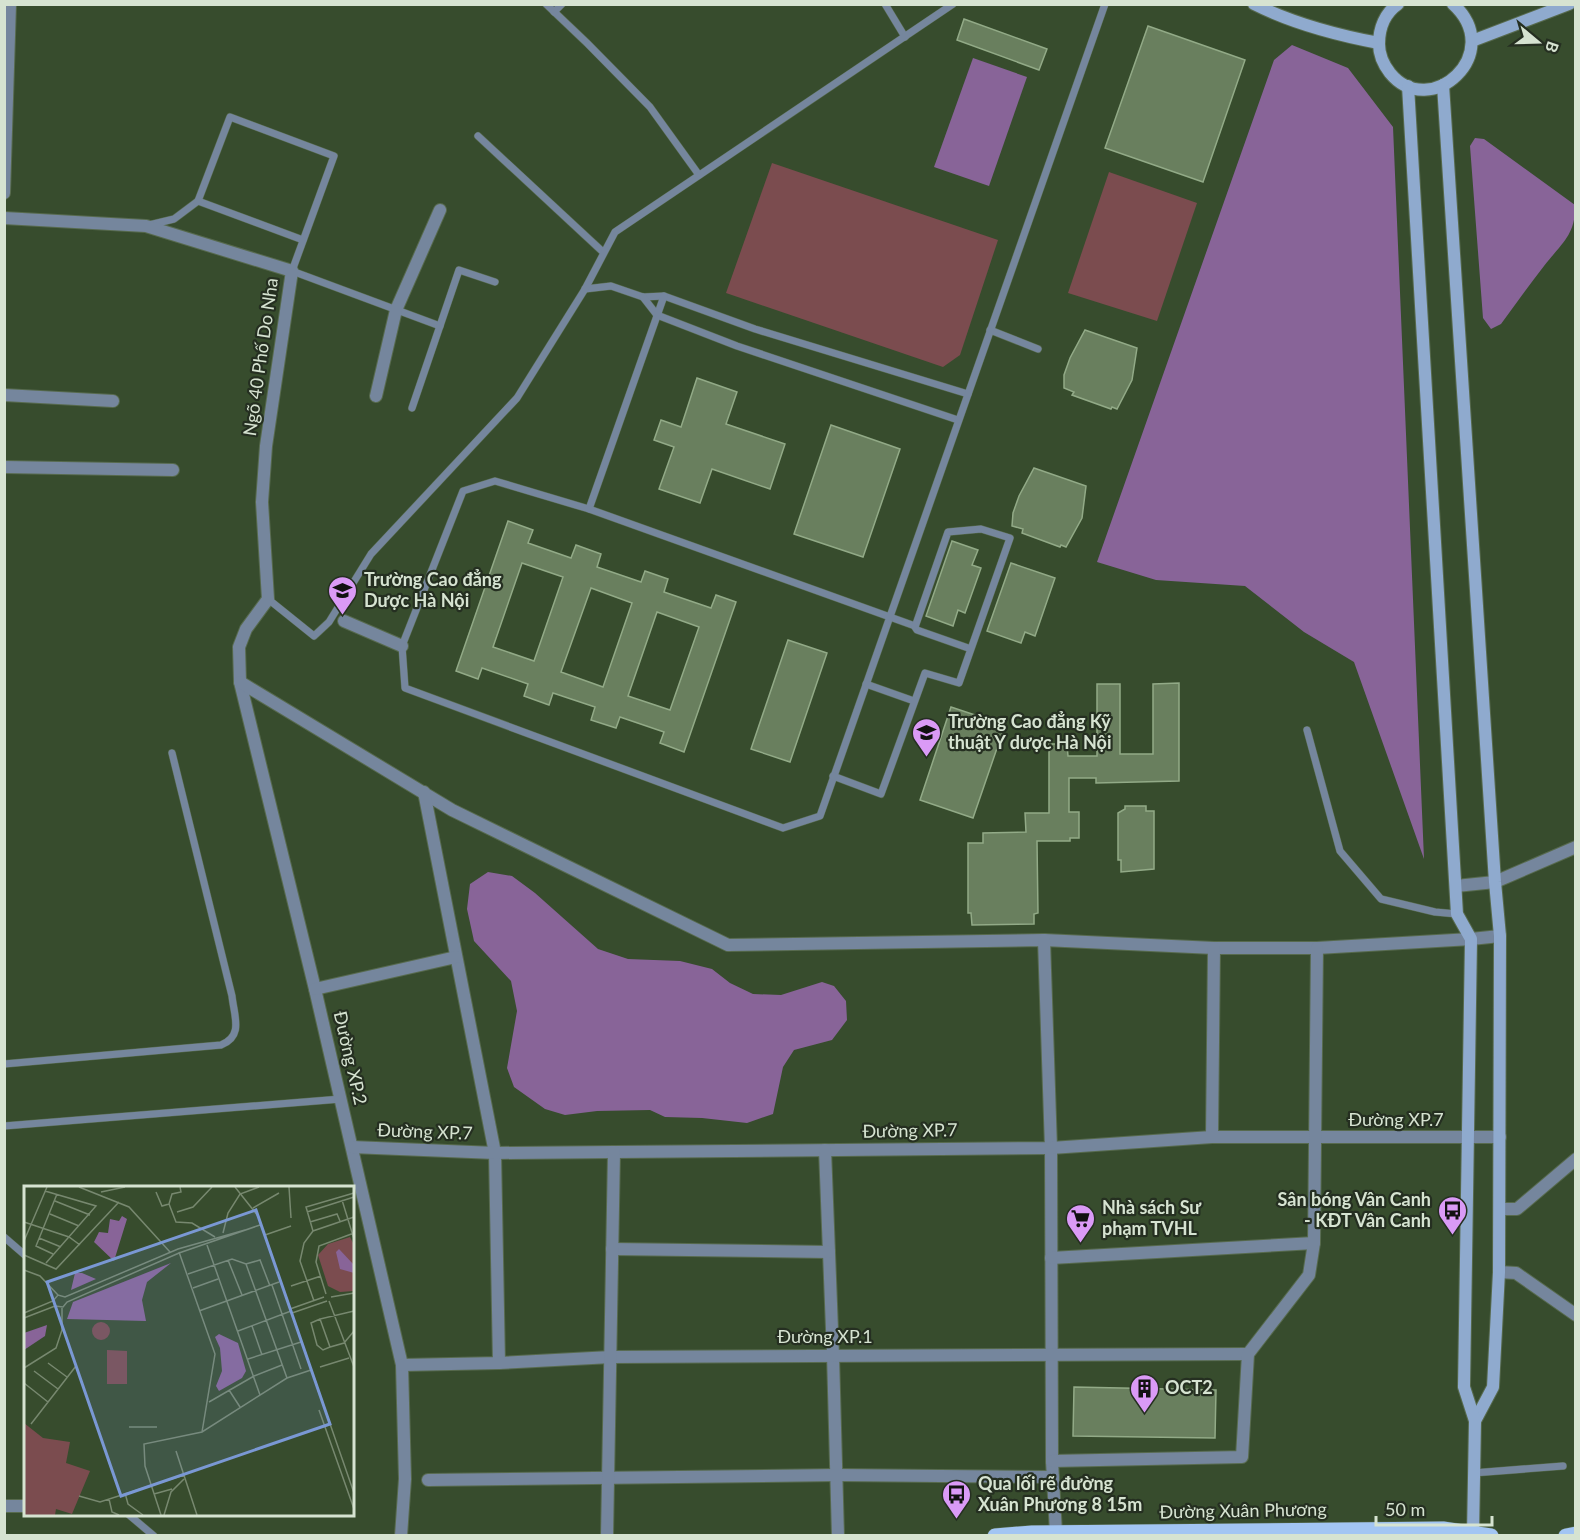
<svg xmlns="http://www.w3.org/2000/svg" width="1580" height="1540" viewBox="0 0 1580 1540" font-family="Lato,sans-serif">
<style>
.green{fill:#7b4c4f}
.water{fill:#886498}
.building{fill:#697f5e;stroke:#92aa87;stroke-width:1.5;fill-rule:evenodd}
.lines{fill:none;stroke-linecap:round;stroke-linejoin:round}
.lane-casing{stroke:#576a4e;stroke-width:8}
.street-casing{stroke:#576a4e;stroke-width:14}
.secondary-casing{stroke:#576a4e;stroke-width:14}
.primary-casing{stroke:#576a4e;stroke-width:16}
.lane{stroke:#75869d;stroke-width:7}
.street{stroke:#75869d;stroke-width:12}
.secondary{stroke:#8faace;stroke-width:12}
.primary{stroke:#a2c5f3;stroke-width:15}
.labels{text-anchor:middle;stroke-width:4.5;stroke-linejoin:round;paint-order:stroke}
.street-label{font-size:18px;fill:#d6e3d1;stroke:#252f21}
.poi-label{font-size:18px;font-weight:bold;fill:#d6e3d1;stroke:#252f21;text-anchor:start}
.inset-road{fill:none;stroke:#77886f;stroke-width:1.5}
.view{fill:#7a98d4;fill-opacity:0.15;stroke:#7a98d4;stroke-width:3}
.inset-edge{fill:none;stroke:#d6e3d1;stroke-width:3}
</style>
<rect width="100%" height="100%" fill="#374c2d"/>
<g class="green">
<polygon points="772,163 998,240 960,355 943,367 726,293"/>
<polygon points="1109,172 1197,203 1157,321 1068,293"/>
</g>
<g class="water">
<polygon points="1292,45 1348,68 1393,127 1424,859 1354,662 1304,632 1245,586 1156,580 1097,562 1274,60"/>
<polygon points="973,58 1027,77 989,186 934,167"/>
<path d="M1475 138 1484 139 1575 205C1576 235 1561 244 1544 266 1529 285 1515 305 1501 324L1491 329 1483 318 1470 146Z"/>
<polygon points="488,872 512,876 535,893 598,949 628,959 680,961 712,969 730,983 753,994 781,995 822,982 834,986 846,1001 847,1020 832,1040 794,1050 783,1067 773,1114 747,1123 702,1118 665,1117 650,1110 597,1111 565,1115 545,1109 514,1087 507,1068 517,1011 511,981 474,941 467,909 470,884"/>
</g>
<g class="building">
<polygon points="964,19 1047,49 1039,70 957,40"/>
<polygon points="1148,26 1245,60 1203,182 1105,148"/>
<polygon points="1085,330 1137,348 1132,380 1117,409 1112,407 1111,409 1072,395 1074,392 1064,388 1064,375 1070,358"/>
<polygon points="697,378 737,392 726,424 785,444 770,489 712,469 700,503 659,489 674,447 654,440 661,420 681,427"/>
<polygon points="831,425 900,449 863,557 794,534"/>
<polygon points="1034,468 1086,486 1082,518 1066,547 1061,545 1060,547 1022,533 1023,529 1012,526 1013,513 1019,496"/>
<path d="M508 521 533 530 528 543 571 558 576 545 601 554 597 567 641 582 645 571 668 579 664 592 711 608 716 595 736 602 684 752 660 743 664 732 620 717 616 728 591 720 595 707 553 693 549 705 524 696 528 684 482 668 478 679 456 671ZM522 563 563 577 534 661 493 647ZM591 588 632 603 603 687 561 672ZM657 612 699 627 670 710 628 696Z"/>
<polygon points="952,541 978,550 972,565 981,568 965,613 958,610 953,626 926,616"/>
<polygon points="1011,563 1055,578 1035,636 1025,632 1021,643 987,631"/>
<polygon points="788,640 827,653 790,762 751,749"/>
<polygon points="1179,683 1179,781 1096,783 1096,778 1069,778 1069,812 1079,812 1079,838 1070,838 1070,841 1037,841 1038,913 1034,914 1034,924 972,925 971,913 968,913 968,843 983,843 983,833 1026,832 1025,813 1049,813 1049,744 1067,744 1068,756 1097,756 1097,684 1120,684 1120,754 1153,754 1153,684"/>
<polygon points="951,707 1005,725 973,818 920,800"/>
<polygon points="1125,806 1146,806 1146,811 1154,811 1154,869 1121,872 1121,860 1118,860 1118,813 1125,809"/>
<polygon points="1074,1387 1216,1390 1215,1438 1073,1436"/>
</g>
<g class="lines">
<defs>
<g id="lane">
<polyline points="546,4 587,43 650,107 699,175"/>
<polyline points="885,4 905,37"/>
<polyline points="554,12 562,4"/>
<polyline points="478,136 603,252"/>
<polyline points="198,201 303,240"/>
<polyline points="149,225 174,219 198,201 230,117 334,156 292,271 440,326"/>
<polyline points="585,289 611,286 643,297 664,296 755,329 968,394"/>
<polyline points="643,297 657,315 737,346 958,420"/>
<polyline points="990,330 1038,349"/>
<polyline points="412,408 459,270 495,282"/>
<polyline points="589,509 664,296"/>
<polyline points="268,599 314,636 329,622 371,554 517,398 585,289 615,232 953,4"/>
<path d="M915 626 589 509 495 481 463 491 402 646 405 688 783 828 820 816C915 545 1010 275 1105 4"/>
<polyline points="866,684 914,701"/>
<polyline points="1307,730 1340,851 1381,899 1435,912 1457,914"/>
<polyline points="833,776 881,794 925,673 959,683 1010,538 981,529 948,532 915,627 917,630 971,649"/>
<path d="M4 1064 221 1045C244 1036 234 1016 232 996L172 753"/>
<polyline points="4,1126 341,1099"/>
<polyline points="4,1237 26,1256"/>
<polyline points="1473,1473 1563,1466"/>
<polyline points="128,1514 154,1536"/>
</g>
<g id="street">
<polyline points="4,193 10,4"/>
<polyline points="4,218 146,226 292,271 266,446 262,502 268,599 246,629 239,647 240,682 315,989 402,1365 405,1479 401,1536"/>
<polyline points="4,395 113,401"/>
<polyline points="376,396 396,310 440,210"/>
<polyline points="4,467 173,470"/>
<polyline points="344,621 402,646"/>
<polyline points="240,682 452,810 728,945 1044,940 1214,948 1317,948 1471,939 1500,936"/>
<polyline points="424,792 495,1153 499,1363"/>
<polyline points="1456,886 1495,882 1576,847"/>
<polyline points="1044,940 1051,1148 1052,1461 1056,1533"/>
<polyline points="315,989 456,957"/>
<polyline points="1212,1137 1214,948"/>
<polyline points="352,1147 495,1153 614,1152 1051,1148 1212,1137 1500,1137"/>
<polyline points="825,1150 833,1355 838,1536"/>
<polyline points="1500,1209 1517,1209 1576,1159"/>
<polyline points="612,1249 829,1252"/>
<polyline points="1051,1258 1314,1243"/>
<polyline points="1499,1272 1516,1273 1576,1315"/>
<polyline points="402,1365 499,1363 611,1357 1248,1354"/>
<polyline points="1052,1461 1242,1457 1248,1354 1309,1275 1314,1243 1317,948"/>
<polyline points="428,1480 837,1475 1053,1477"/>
<polyline points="4,1506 26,1506"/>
<polyline points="607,1536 614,1152"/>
</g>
<g id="secondary">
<path d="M1254 4C1294 24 1336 35 1379 43"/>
<path d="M1398 4C1385 13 1379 28 1379 44 1379 55 1383 64 1390 73 1430 122 1507 53 1453 4"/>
<polyline points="1472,41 1569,4"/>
<polyline points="1443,85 1495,882 1500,936 1499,1272 1493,1387 1475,1421"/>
<polyline points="1408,86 1457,914 1471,939 1464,1387 1475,1421 1473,1534"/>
</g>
<g id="primary">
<polyline points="995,1536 1032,1533 1443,1529 1491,1536"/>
<polyline points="1566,1536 1576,1534"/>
</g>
</defs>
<use href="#lane" class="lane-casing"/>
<use href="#street" class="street-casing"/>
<use href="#secondary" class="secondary-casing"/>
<use href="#primary" class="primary-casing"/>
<use href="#lane" class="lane"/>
<use href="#street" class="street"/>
<use href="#secondary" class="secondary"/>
<use href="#primary" class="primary"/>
</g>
<defs>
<symbol id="university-pin" viewBox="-11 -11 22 30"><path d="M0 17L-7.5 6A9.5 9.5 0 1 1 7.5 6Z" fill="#da9af6" stroke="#252f21"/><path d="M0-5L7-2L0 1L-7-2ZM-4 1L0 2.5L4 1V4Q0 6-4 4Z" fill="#111"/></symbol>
<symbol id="bus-pin" viewBox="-11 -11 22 30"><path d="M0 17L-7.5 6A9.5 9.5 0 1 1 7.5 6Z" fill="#da9af6" stroke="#252f21"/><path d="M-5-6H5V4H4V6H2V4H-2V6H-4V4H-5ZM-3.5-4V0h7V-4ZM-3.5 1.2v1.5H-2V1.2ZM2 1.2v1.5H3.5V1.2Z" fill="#111"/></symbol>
<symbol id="supermarket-pin" viewBox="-11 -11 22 30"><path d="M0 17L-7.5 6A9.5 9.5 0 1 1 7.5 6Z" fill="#da9af6" stroke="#252f21"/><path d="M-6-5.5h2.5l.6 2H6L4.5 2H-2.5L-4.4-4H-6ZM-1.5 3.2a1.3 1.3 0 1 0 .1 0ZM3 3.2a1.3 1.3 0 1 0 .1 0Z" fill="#111"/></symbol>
<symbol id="building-pin" viewBox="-11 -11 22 30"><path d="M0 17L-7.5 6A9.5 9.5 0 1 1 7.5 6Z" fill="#da9af6" stroke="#252f21"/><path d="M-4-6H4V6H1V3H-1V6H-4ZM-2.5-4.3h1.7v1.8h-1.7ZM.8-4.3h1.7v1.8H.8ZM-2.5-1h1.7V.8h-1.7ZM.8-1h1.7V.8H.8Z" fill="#111"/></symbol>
</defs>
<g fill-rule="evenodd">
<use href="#university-pin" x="326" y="574" width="33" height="45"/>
<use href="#university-pin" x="910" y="716" width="33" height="45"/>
<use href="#bus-pin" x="1436" y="1194" width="33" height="45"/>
<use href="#supermarket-pin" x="1064" y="1202" width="33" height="45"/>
<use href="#building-pin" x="1128" y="1372" width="33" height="45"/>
<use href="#bus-pin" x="940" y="1478" width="33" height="45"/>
</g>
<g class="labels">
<g class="street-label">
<text transform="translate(261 357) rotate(-82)" y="6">Ngõ 40 Phố Do Nha</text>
<text transform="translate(350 1058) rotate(77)" y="6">Đường XP.2</text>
<text x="1396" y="1126">Đường XP.7</text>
<text transform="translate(910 1131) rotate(-1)" y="6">Đường XP.7</text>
<text transform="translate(425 1132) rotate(2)" y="6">Đường XP.7</text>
<text x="825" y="1343">Đường XP.1</text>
<text transform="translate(1243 1511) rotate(-1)" y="6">Đường Xuân Phương</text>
</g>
<g class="poi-label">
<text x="364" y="586">Trường Cao đẳng<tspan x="364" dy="21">Dược Hà Nội</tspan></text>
<text x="948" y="728">Trường Cao đẳng Kỹ<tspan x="948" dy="21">thuật Y dược Hà Nội</tspan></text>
<text x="1431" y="1206" text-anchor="end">Sân bóng Vân Canh<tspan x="1431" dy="21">- KĐT Vân Canh</tspan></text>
<text x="1102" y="1214">Nhà sách Sư<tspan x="1102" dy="21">phạm TVHL</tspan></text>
<text x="1165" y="1394">OCT2</text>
<text x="978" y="1490">Qua lối rẽ đường<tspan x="978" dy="21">Xuân Phương 8 15m</tspan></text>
</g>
</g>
<g transform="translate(24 1186)">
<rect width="330" height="330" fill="#374c2d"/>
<path d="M326 51 330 59V105L316 106 304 100 294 69 304 58ZM68 145a9 9 0 1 1 18 0a9 9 0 1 1-18 0ZM83 164 103 165V198H83ZM0 237 19 252 46 256 42 277 66 285 48 328 32 323 31 329H1Z" fill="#7b4c4f"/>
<path d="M98 30 103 33 90 75 70 56 75 46 84 47 86 33 95 35ZM315 63 330 79V87L316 83 312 66ZM147 77 123 96 118 114 122 135 43 133 49 116ZM51 87H58L72 93 47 104ZM23 139 21 150 0 164V147ZM195 148 214 157 222 185 218 192 195 205 192 200 198 185 196 162 191 151Z" fill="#886498"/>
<path class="inset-road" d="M55 1 105 21 146 66M211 1 234 30 330 307M265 1 267 32M21 5 72 20 22 77M77 6 101 1M132 6 138 20 145 18 152 36 168 37 191 51M318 14 330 53M31 15 66 29M145 18 148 8 157 6 156 1M229 22 255 7M153 26 169 21 188 1M283 26 330 11M26 28 55 40M0 36 45 51 56 59M286 36 313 28 316 35M289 45 282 21 330 7M199 47 204 27 216 8 235 1M241 49 267 40M15 52 37 61M0 55 23 1M183 59 236 209M155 66 191 168 178 246M29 68 12 60 33 8M0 69 32 83 95 16M204 74 218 109M222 78 263 192M0 84 16 90 34 109M164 88 208 73 222 78 236 74 246 100M248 99 277 183M267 100 297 90M169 102 194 93M302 108 292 76 295 60 330 47M307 111 330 107M290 115 276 75 280 57 289 45 330 31M305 115 330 181M266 123 300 111M175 125 255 96M330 125 296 133 306 161 320 157 330 145M0 127 29 115 34 109 41 111 154 63 221 44M268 127 303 115M0 132 31 120 39 121 43 116 155 67 236 39M296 133 287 137 293 159 299 164 306 161M228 140 238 169M214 145 267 125M224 173 277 156M24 177 43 191M296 181 325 172M0 182 32 162 38 144V122M10 185 34 203M0 197 24 216M205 204 216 221M185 216 230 190 258 179M295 224 330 323M7 238 52 180M105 241H133M152 265 173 329M101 307 104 318 119 329M130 308 148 303M55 310 76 316 160 289M85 313 88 326 95 329M137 329 121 280 120 258 178 246 263 192 287 184M140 329 147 306 160 293"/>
<path class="view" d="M232 24 306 238 97 310 23 96Z"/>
<rect width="330" height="330" class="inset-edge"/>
</g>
<rect width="1580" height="1540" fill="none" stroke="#d6e3d1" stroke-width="12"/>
<g transform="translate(1538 42) rotate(109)" stroke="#252f21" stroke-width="4.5" paint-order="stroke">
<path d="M0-4.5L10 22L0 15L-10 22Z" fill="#d6e3d1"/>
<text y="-9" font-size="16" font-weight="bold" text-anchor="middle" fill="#d6e3d1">B</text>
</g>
<path d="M1376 1516v9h116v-9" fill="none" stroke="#d6e3d1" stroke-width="3"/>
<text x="1385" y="1516" font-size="18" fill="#d6e3d1" stroke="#252f21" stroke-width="4.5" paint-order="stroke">50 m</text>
</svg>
